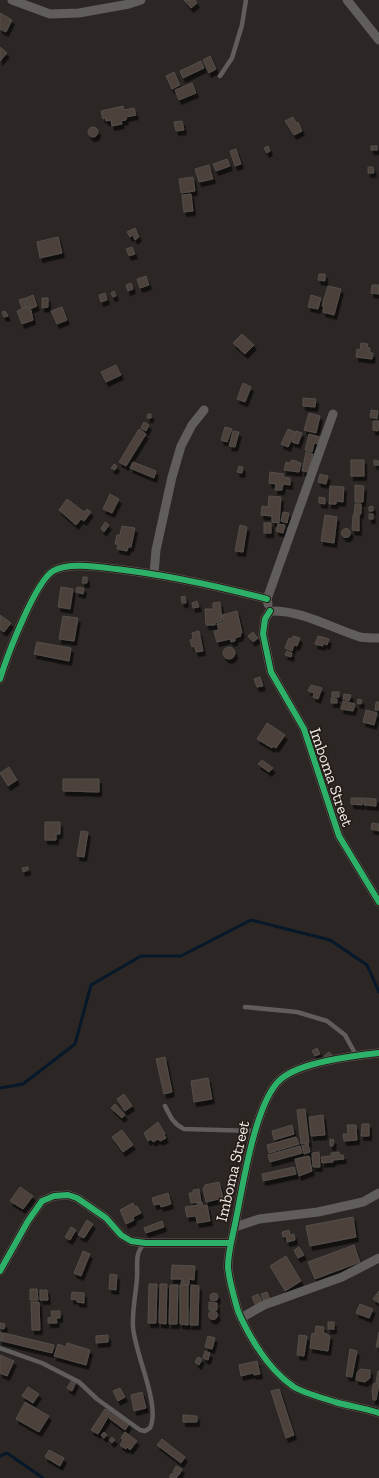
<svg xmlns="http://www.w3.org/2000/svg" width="379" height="1478" viewBox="0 0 379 1478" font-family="'Zilla Slab',serif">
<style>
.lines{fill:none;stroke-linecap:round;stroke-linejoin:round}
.stream{stroke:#061829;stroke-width:3}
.building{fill:#4e423a;stroke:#524e4c;filter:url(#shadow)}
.service{stroke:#605d5c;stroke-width:4.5}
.minor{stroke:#605d5c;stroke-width:9}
.cycleway-casing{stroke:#251c17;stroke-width:8}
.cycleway{stroke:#2db169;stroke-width:6}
.labels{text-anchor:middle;stroke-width:3.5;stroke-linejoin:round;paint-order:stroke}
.street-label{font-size:16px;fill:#f2ebe8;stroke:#251c17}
</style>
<defs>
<filter id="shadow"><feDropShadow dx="2.5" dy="4.5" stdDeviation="0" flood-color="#0009"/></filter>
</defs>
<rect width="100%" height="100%" fill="#2c2724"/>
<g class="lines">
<g class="stream">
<polyline points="0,1088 23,1084 75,1044 91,985 141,956 181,956 251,920 330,940 367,965 379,992"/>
<polyline points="0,1456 7,1453 43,1478"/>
</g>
</g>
<g class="building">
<polygon points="184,0 195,0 197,3 191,8"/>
<polygon points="0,13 12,20 6,32 0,29"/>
<polygon points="0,47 7,53 0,61"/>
<polygon points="210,56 216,69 209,73 203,60"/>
<polygon points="201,61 204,68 183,78 180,71"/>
<polygon points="174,72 180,85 172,89 166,76"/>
<polygon points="192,83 196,93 179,100 175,90"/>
<polygon points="123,106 124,110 134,108 136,115 126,117 126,120 121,121 122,124 112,126 111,120 106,121 105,118 103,119 101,111"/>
<polygon points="293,117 296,123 298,122 302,131 294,135 285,121"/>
<polygon points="182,121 184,130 176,131 174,122"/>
<circle cx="93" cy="132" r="5"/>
<polygon points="268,146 270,151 267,153 264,148"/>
<rect x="371" y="146" width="6" height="4"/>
<polygon points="236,149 241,164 235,166 230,151"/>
<polygon points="227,159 230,166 216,171 213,164"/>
<polygon points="209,165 213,179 199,182 195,169"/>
<polygon points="368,167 373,167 374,173 368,173"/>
<polygon points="193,177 195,191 181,193 179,179"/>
<polygon points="191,194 193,211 184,212 182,195"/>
<polygon points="135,228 139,237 135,240 133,235 130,237 127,232"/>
<polygon points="58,237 62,253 40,258 37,242"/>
<polygon points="132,247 135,254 129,256 126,249"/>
<polygon points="319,274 325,274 325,281 318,280"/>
<polygon points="146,276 149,285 140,288 137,279"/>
<polygon points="131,283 133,289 128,291 126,285"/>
<polygon points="372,285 379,285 379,294 371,293"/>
<polygon points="328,286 341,289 334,315 323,312 324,307 322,306"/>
<polygon points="114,291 116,296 113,297 111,293"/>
<polygon points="105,293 107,300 101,302 99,295"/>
<polygon points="33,295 37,306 30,309 26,298"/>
<polygon points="311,295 321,298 318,309 308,307"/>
<polygon points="25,298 27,306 22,308 19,300"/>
<polygon points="42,298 48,298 48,307 42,308"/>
<polygon points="28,306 30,310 31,310 33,320 22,324 17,311"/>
<polygon points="62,307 67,320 57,324 51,311"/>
<polygon points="5,311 8,316 4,317 2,312"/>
<polygon points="242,334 254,345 245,354 233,343"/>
<polygon points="361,343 368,344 367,347 370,348 370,353 373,353 372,359 356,357 357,349 360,350"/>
<polygon points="116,365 121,375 106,382 101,372"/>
<polygon points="243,383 251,387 245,402 237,399"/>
<polygon points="303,398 316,399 315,407 303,406"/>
<polygon points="371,410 378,411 377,419 370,417"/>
<polygon points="309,413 320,416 316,433 304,430"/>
<polygon points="148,414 151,414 151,418 147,418"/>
<polygon points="373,421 379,421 378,431 373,430"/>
<polygon points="144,422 149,425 146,431 141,428"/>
<polygon points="225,427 232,429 227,442 221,440"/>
<polygon points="139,429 146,434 126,466 119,462"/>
<polygon points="288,429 295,432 288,447 281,444"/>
<polygon points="233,431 239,432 235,447 229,446"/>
<polygon points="296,431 302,433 298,444 292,442"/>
<polygon points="309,434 320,437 318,444 314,443 312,452 305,450"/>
<polygon points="306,452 313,454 308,472 302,471"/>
<polygon points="291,460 297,461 297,462 301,463 299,472 284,470 286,462 291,463"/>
<rect x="351" y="460" width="13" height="16"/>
<polygon points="374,460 379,461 379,465 374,465"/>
<polygon points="133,462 156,471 154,478 130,468"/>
<polygon points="114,464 117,466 115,470 111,468"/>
<polygon points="239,466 243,467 242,473 237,472"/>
<polygon points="270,472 284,474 283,477 290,478 290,485 283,484 282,490 275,490 276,484 269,483"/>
<polygon points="320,474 328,476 326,484 318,482"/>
<polygon points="355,485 364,486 363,502 355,502"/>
<polygon points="330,486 344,487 343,502 336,501 336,504 329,504"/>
<polygon points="110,494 119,499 112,513 103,509"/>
<polygon points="269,496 281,497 279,523 272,522 272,516 261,515 262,506 268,507"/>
<polygon points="319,497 325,498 325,504 319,503"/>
<polygon points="67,499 84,512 87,509 91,512 84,521 81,519 76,525 59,510"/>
<polygon points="355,504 361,504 361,514 354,514"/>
<polygon points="373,506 373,511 369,511 369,507"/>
<polygon points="283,512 289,513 287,523 281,521"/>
<rect x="369" y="514" width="4" height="5"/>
<polygon points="325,515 337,517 334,543 321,541"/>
<polygon points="353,515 359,515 359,531 352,530"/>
<polygon points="105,522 109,525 104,532 101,529"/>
<rect x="264" y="523" width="7" height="10"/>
<polygon points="278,524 285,525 283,533 276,531"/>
<polygon points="240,525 247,527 243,552 235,551"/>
<polygon points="122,526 135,528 131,547 128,547 127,551 117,549 118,544 115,544 117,535 120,535"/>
<circle cx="346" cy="533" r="4.5"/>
<polygon points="83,577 87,577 87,583 82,583"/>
<polygon points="61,587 73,589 70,609 58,607"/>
<polygon points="77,587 84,588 83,594 76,592"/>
<polygon points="185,596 186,603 182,603 181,597"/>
<polygon points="197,601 199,607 193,608 192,603"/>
<polygon points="220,602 222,621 215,623 215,625 206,625 205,609 213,609 213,603"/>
<polygon points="237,611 242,633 240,634 241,636 235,638 235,641 231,642 230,639 217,642 214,631 219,630 217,624 224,622 222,615"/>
<polygon points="0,615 11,623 4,632 0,629"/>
<polygon points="63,616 78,618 74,641 59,639"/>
<polygon points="199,631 203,651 196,652 194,646 192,647 190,640 193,639 192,633"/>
<polygon points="253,632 258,638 253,642 248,636"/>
<polygon points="293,636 300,638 297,646 294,645 292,651 285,648 289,638 292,639"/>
<polygon points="318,636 329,639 327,645 323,643 323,646 315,644"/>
<polygon points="37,642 71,648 69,661 34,654"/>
<circle cx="229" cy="653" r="6"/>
<polygon points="287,651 292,653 291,657 285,655"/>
<polygon points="260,677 263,686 257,687 254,679"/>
<polygon points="311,685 322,688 318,699 313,697 314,693 308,691"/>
<rect x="332" y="692" width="7" height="5"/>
<polygon points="344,694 351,695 349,701 343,699"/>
<polygon points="331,698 337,699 337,703 331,703"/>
<polygon points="358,699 362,700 361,704 357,703"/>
<polygon points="343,701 355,704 353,711 341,709"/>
<polygon points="376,702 379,702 379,710 375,710"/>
<polygon points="366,710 377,713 374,725 363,722"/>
<polygon points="267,723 285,735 276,748 273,746 272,748 257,739"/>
<polygon points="262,760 273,768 269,772 258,764"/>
<polygon points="9,767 17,780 8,786 0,773"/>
<polygon points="63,779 99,779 99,792 63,791"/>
<polygon points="351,798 363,798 362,805 351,804"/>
<polygon points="364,798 376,799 376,806 364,805"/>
<polygon points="45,822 60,822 60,834 56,834 56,840 45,840"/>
<polygon points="372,823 379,824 379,831 371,829"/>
<polygon points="81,831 88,832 84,857 77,856"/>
<polygon points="28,867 28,870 23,872 22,868"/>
<polygon points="317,1048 320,1054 315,1056 312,1051"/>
<polygon points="329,1052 332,1055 327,1059 324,1056"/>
<polygon points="165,1057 172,1092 164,1094 156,1059"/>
<polygon points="208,1078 212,1099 194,1102 191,1081"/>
<polygon points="124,1094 132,1106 125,1111 117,1099"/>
<polygon points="115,1104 125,1115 122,1118 111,1108"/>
<polygon points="305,1109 309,1143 301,1144 297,1110"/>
<polygon points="323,1115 325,1135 311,1136 309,1117"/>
<polygon points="158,1122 165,1134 164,1135 166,1138 160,1141 158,1139 153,1142 151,1139 148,1141 144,1133"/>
<polygon points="362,1124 369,1124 369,1136 361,1136"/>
<polygon points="292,1125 294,1134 274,1140 272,1131"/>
<polygon points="347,1125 356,1125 357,1140 344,1141 343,1134 348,1134"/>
<polygon points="122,1130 133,1145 123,1152 112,1137"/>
<polygon points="296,1137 299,1144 269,1153 267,1145"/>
<polygon points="330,1139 334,1140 333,1146 330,1146"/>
<polygon points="308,1144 310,1152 304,1154 302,1146"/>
<polygon points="300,1146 302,1153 270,1162 268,1155"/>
<polygon points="319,1152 320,1167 313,1167 312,1153"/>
<polygon points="339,1152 339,1155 343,1155 344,1159 333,1160 333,1162 322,1163 321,1157 331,1156 331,1153"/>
<polygon points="309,1156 312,1171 299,1176 295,1159"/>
<polygon points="294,1167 296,1174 263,1181 262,1174"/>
<polygon points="219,1182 223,1198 206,1202 203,1188 205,1187 205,1185"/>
<polygon points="20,1187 33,1196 23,1209 10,1201"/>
<polygon points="199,1189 201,1202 191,1203 189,1193 193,1193 193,1190"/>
<polygon points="168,1193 171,1204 161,1207 160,1204 154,1205 152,1198"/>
<polygon points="202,1202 203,1206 207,1205 210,1221 197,1223 196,1216 187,1217 185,1207 198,1205 197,1203"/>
<polygon points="133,1203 135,1207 137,1206 141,1213 133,1217 134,1220 126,1224 120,1210"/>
<polygon points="353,1217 356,1237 310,1246 306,1226"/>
<polygon points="87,1220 93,1224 84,1238 78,1235"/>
<polygon points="162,1221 164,1227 146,1233 144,1228"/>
<polygon points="71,1227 76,1230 70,1240 65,1237"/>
<polygon points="289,1230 290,1235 294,1234 295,1240 287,1242 286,1236 283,1237 282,1232"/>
<polygon points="354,1245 360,1262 315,1279 308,1262"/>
<polygon points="299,1247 304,1255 298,1258 294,1250"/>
<polygon points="83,1251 90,1254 81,1276 74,1273"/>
<polygon points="286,1256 301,1281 285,1291 270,1266"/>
<polygon points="172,1265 195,1266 194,1280 189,1279 189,1285 181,1284 182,1279 171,1279"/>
<polygon points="110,1274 117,1275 116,1290 109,1289"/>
<polygon points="149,1284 157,1284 156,1323 148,1323"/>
<polygon points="160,1284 167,1284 166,1324 159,1323"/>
<polygon points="170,1285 178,1285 177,1324 169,1324"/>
<polygon points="180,1285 188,1285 188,1325 180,1324"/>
<polygon points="191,1285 199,1286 198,1325 190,1325"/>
<polygon points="30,1289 37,1289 38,1300 30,1300"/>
<polygon points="40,1290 47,1290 48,1300 40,1300"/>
<polygon points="379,1291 379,1303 373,1299"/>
<polygon points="72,1292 84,1293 84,1303 77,1302 77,1300 71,1299"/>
<polygon points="267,1292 270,1299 264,1302 261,1294"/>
<circle cx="214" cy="1297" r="4"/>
<polygon points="258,1294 263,1303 256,1306 252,1297"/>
<polygon points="31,1302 39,1302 40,1330 32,1330"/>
<polygon points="209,1302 217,1303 217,1310 209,1310"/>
<polygon points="360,1304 373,1309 369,1318 356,1313"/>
<circle cx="213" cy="1315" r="4.5"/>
<polygon points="51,1311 60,1311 60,1318 56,1318 57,1323 48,1323 48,1318 52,1317"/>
<rect x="328" y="1322" width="6" height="7"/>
<polygon points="0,1323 5,1324 4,1329 0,1328"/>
<polygon points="316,1326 324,1327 323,1332 330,1336 328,1351 310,1348 312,1333 315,1334"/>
<polygon points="0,1332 3,1333 1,1341 0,1341"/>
<polygon points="379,1332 379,1347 376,1347"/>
<polygon points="4,1333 54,1345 52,1353 2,1341"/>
<polygon points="108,1335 108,1342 96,1343 96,1336"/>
<polygon points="299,1335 307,1336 304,1356 297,1355"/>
<polygon points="208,1336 215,1338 212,1349 205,1347"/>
<polygon points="67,1343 90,1350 86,1365 54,1356 58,1344 66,1347"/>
<polygon points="350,1349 357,1351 352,1377 346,1376"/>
<polygon points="205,1351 210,1353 208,1360 203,1358"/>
<polygon points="0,1355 14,1361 7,1376 0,1373"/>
<polygon points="198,1357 202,1359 199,1365 195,1362"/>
<polygon points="257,1361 260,1374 254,1375 253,1373 241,1376 239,1365"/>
<polygon points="360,1369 370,1370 370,1378 365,1382 356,1380 357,1373"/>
<polygon points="378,1371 379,1371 379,1383 376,1382"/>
<polygon points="72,1380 76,1382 72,1391 67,1388"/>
<polygon points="374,1383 379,1384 376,1400 373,1400 372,1391"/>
<polygon points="28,1387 39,1394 33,1403 22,1396"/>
<polygon points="120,1388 125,1397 118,1401 113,1391"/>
<polygon points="279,1389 294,1435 286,1438 271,1391"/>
<polygon points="142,1392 146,1408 134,1411 131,1395"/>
<polygon points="25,1402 49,1416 39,1432 16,1419"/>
<polygon points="105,1409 111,1412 98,1434 91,1430"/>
<polygon points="113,1412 129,1424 125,1430 109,1418"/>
<polygon points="183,1415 197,1416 197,1422 183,1422"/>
<polygon points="104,1432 107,1435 104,1438 101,1435"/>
<polygon points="125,1432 137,1441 130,1450 127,1447 126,1449 120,1445 123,1440 121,1438"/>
<polygon points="112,1437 115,1440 112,1443 109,1440"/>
<polygon points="162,1439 185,1457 181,1463 157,1445"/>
<polygon points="49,1450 64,1458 60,1466 45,1457"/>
<polygon points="176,1466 182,1469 179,1475 173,1472"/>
<polygon points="172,1473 178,1476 176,1478 169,1477"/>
</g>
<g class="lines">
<g class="service">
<polyline points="220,76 232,58 242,25 246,0"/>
<polyline points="245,1007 297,1012 327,1021 345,1035 356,1055"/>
<path d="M165 1106C170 1116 173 1124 184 1129L255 1131"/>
<path d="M0 1348 42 1363 79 1382 97 1399 140 1430 145 1431 150 1428C161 1405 135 1355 133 1327 132 1311 136 1293 137 1278 138 1263 134 1254 145 1243"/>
</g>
<g class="minor">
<polyline points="12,0 50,14 79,13 129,4 141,0"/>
<polyline points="347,0 379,40"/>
<polyline points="154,574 156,550 172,477 181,446 192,425 204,410"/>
<polyline points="268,604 267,599 333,414"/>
<polyline points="270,611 265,619 263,634 271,672 304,729 339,836 379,902"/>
<path d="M270 611C302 610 331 628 360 637 366 638 373 638 379 638"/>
<path d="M0 679C7 656 35 582 53 571 68 562 99 567 116 569 168 575 217 586 267 599"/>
<path d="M379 1053C352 1056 301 1062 281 1079 255 1101 243 1186 236 1219 233 1236 228 1250 228 1267 229 1281 234 1297 238 1311L241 1318C253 1343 270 1371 294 1387 304 1393 323 1398 335 1402 349 1406 364 1408 379 1413"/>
<polyline points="235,1227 259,1219 318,1212 363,1202 379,1193"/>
<polyline points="0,1271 28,1221 42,1201 54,1196 68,1195 77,1198 106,1218 121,1235 131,1241 145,1243 230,1243"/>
<polyline points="241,1318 264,1305 342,1277 379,1258"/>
</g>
<defs>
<g id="cycleway">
<polyline points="270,611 265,619 263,634 271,672 304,729 339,836 379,902"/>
<path d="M0 679C7 656 35 582 53 571 68 562 99 567 116 569 168 575 217 586 267 599"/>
<path d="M379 1053C352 1056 301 1062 281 1079 255 1101 243 1186 236 1219 233 1236 228 1250 228 1267 229 1281 234 1297 238 1311L241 1318C253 1343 270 1371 294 1387 304 1393 323 1398 335 1402 349 1406 364 1408 379 1413"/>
<polyline points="0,1271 28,1221 42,1201 54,1196 68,1195 77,1198 106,1218 121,1235 131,1241 145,1243 230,1243"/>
</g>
</defs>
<use href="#cycleway" class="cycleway-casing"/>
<use href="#cycleway" class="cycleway"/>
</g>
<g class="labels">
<g class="street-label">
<text transform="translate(332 777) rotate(71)" y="6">Imboma Street</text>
<text transform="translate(232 1171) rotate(-77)" y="6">Imboma Street</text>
</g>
</g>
</svg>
